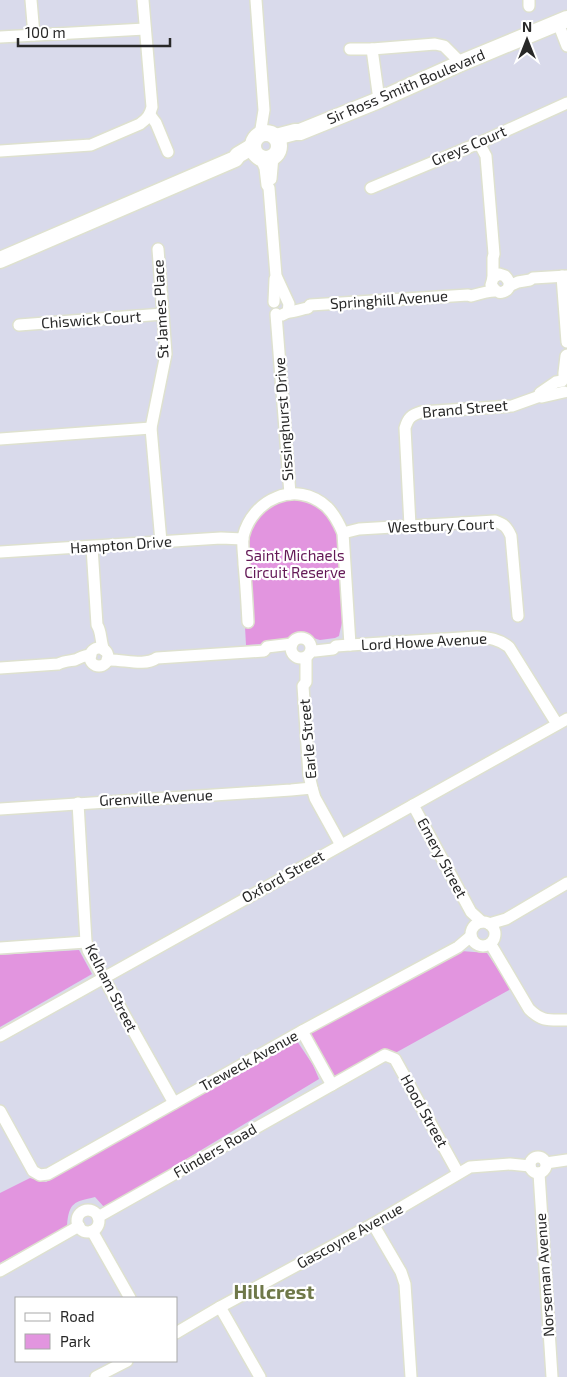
<svg xmlns="http://www.w3.org/2000/svg" width="567" height="1377" viewBox="0 0 567 1377" font-family="'Exo 2',sans-serif">
<style>
.green{fill:#e295df}
.lines{fill:none;stroke-linecap:round;stroke-linejoin:round}
.street-casing{stroke:#dee1cf;stroke-width:14}
.secondary-casing{stroke:#dee1cf;stroke-width:19}
.street{stroke:#fff;stroke-width:11}
.secondary{stroke:#fff;stroke-width:16}
.labels{text-anchor:middle;stroke-width:4.5;stroke-linejoin:round;paint-order:stroke}
.street-label{font-size:15px;fill:#282828;stroke:#fff}
.park-label{font-size:15px;fill:#641957;stroke:#fff}
.district-label{font-size:20px;font-weight:bold;fill:#6f7849;stroke:#fff}
</style>
<rect width="100%" height="100%" fill="#d9daeb"/>
<g class="green">
<path d="M294 500C307 501 319 506 328 516 343 533 341 569 342 591 342 599 344 609 343 618 342 624 340 630 339 636L335 638 320 640 300 634 280 643 246 645 245 627 254 626 249 541C253 515 268 502 294 500Z"/>
<polygon points="79,950 92,974 0,1027 0,955"/>
<polygon points="461,951 487,953 511,989 397,1052 384,1052 335,1077 308,1033"/>
<path d="M297 1041 313 1065 319 1079 105 1208 95 1197C74 1202 69 1202 67 1226L0 1263V1193L30 1178 46 1182Z"/>
</g>
<g class="lines">
<defs>
<g id="street">
<polyline points="31,0 34,35"/>
<polyline points="256,0 264,110 260,135"/>
<polyline points="529,6 529,0"/>
<polyline points="558,23 567,46"/>
<polyline points="0,37 145,29"/>
<polyline points="350,49 372,49 435,44 444,46 461,63"/>
<polyline points="372,49 379,100"/>
<polyline points="150,115 156,123 168,152"/>
<polyline points="479,143 486,156 494,254 493,258 493,278"/>
<path d="M0 151 91 145 140 124C147 119 150 115 152 107L143 0"/>
<polyline points="260,157 265,168 267,185 269,188 276,276 275,279 274,302"/>
<polyline points="271,179 273,156"/>
<polyline points="371,188 479,143 567,103"/>
<polyline points="158,249 166,354 151,428 161,542"/>
<polyline points="562,276 567,342"/>
<polyline points="277,278 289,304 288,312 282,315"/>
<polyline points="509,286 518,282 530,280 533,278 567,276"/>
<path d="M288 312C295 312 301 309 308 308L310 305 468 295 471 296C478 294 488 291 495 291 500 291 498 294 503 292 512 289 510 281 505 276L499 274 493 278 491 285 496 291"/>
<polyline points="276,314 290,494"/>
<polyline points="19,325 163,314"/>
<polyline points="564,378 564,373 566,356 567,355"/>
<polyline points="540,396 540,393 556,382 562,381"/>
<polyline points="0,439 151,428"/>
<path d="M410 526 405 428C408 418 411 415 421 412L512 406 540 396 542 397 564 392"/>
<path d="M343 533 359 529 495 521C504 524 507 527 511 536L518 616"/>
<path d="M92 547 97 625C102 632 100 642 104 650"/>
<polyline points="0,552 221,538 243,539"/>
<path d="M248 622C247 603 246 584 244 564 244 556 242 546 243 537 252 499 296 479 327 507 334 514 339 523 343 533L350 645"/>
<circle cx="301" cy="648" r="10"/>
<circle cx="99" cy="657" r="9"/>
<path d="M311 651H315L333 649 336 646 350 645 477 637C490 638 499 639 509 647L557 724"/>
<polyline points="306,657 306,682 303,686 309,775 312,788 315,798 341,845"/>
<path d="M107 660C124 659 143 667 157 658L264 651 267 647 292 644"/>
<path d="M0 668 58 664C64 661 69 661 75 660 80 658 84 655 91 655"/>
<polyline points="78,803 86,942 88,950 174,1103"/>
<polyline points="413,805 471,912 482,922"/>
<polyline points="0,809 291,790 312,788"/>
<circle cx="483" cy="934" r="12"/>
<polyline points="489,924 506,919 567,883"/>
<polyline points="0,948 86,942"/>
<path d="M493 948 529 1009C542 1022 549 1020 567 1020"/>
<polyline points="302,1031 332,1085"/>
<polyline points="0,1036 567,719"/>
<polyline points="0,1111 33,1171 40,1175 48,1174 302,1031 458,947 471,936"/>
<circle cx="538" cy="1165" r="8"/>
<polyline points="546,1163 567,1160"/>
<polyline points="539,1173 552,1377"/>
<circle cx="88" cy="1221" r="11"/>
<polyline points="98,1217 385,1055 395,1059 458,1173"/>
<polyline points="373,1224 401,1272 405,1284 411,1377"/>
<polyline points="92,1231 130,1298"/>
<polyline points="0,1271 79,1226"/>
<polyline points="220,1307 260,1377"/>
<polyline points="176,1333 220,1307 373,1224 470,1167 510,1164 530,1166"/>
<polyline points="96,1377 127,1361"/>
</g>
<g id="secondary">
<circle cx="266" cy="146" r="13"/>
<polyline points="276,137 295,132 300,132 379,100 461,63 567,19"/>
<polyline points="0,260 235,159 238,155 253,146"/>
</g>
</defs>
<use href="#street" class="street-casing"/>
<use href="#secondary" class="secondary-casing"/>
<use href="#street" class="street"/>
<use href="#secondary" class="secondary"/>
</g>
<g class="labels">
<g class="street-label">
<text transform="translate(406 87) rotate(-23)" y="5">Sir Ross Smith Boulevard</text>
<text transform="translate(469 146) rotate(-23)" y="5">Greys Court</text>
<text transform="translate(389 300) rotate(-4)" y="5">Springhill Avenue</text>
<text transform="translate(161 309) rotate(-93)" y="5">St James Place</text>
<text transform="translate(91 320) rotate(-4)" y="5">Chiswick Court</text>
<text transform="translate(465 409) rotate(-5)" y="5">Brand Street</text>
<text transform="translate(284 419) rotate(-94)" y="5">Sissinghurst Drive</text>
<text transform="translate(441 526) rotate(-2)" y="5">Westbury Court</text>
<text transform="translate(121 545) rotate(-4)" y="5">Hampton Drive</text>
<text transform="translate(424 642) rotate(-3)" y="5">Lord Howe Avenue</text>
<text transform="translate(308 739) rotate(-95)" y="5">Earle Street</text>
<text transform="translate(156 798) rotate(-3)" y="5">Grenville Avenue</text>
<text transform="translate(442 858) rotate(62)" y="5">Emery Street</text>
<text transform="translate(283 877) rotate(-29)" y="5">Oxford Street</text>
<text transform="translate(111 988) rotate(63)" y="5">Kelham Street</text>
<text transform="translate(249 1061) rotate(-29)" y="5">Treweck Avenue</text>
<text transform="translate(424 1111) rotate(61)" y="5">Hood Street</text>
<text transform="translate(215 1151) rotate(-30)" y="5">Flinders Road</text>
<text transform="translate(350 1236) rotate(-29)" y="5">Gascoyne Avenue</text>
<text transform="translate(545 1275) rotate(-94)" y="5">Norseman Avenue</text>
</g>
<g class="park-label">
<text x="295" y="561">Saint Michaels<tspan x="295" dy="17">Circuit Reserve</tspan></text>
</g>
<g class="district-label">
<text x="274" y="1299">Hillcrest</text>
</g>
</g>
<rect x="15" y="1297" width="162" height="65" fill="#ffffff" stroke="#a9a9a9"/>
<rect x="25" y="1313" width="25" height="8" fill="#ffffff" stroke="#a9a9a9"/>
<text x="60" y="1322" font-size="15" fill="#282828">Road</text>
<rect x="25" y="1334" width="25" height="15" fill="#e295df" stroke="#a9a9a9"/>
<text x="60" y="1347" font-size="15" fill="#282828">Park</text>
<g transform="translate(527 40)" stroke="#ffffff" stroke-width="4" paint-order="stroke">
<path d="M0-4L9 19L0 12L-9 19Z" fill="#282828"/>
<text y="-8" font-size="14" font-weight="bold" text-anchor="middle" fill="#282828">N</text>
</g>
<path d="M18 38v8h152v-8" fill="none" stroke="#282828" stroke-width="2.5"/>
<text x="25" y="38" font-size="15" fill="#282828" stroke="#ffffff" stroke-width="4" paint-order="stroke">100 m</text>
</svg>
